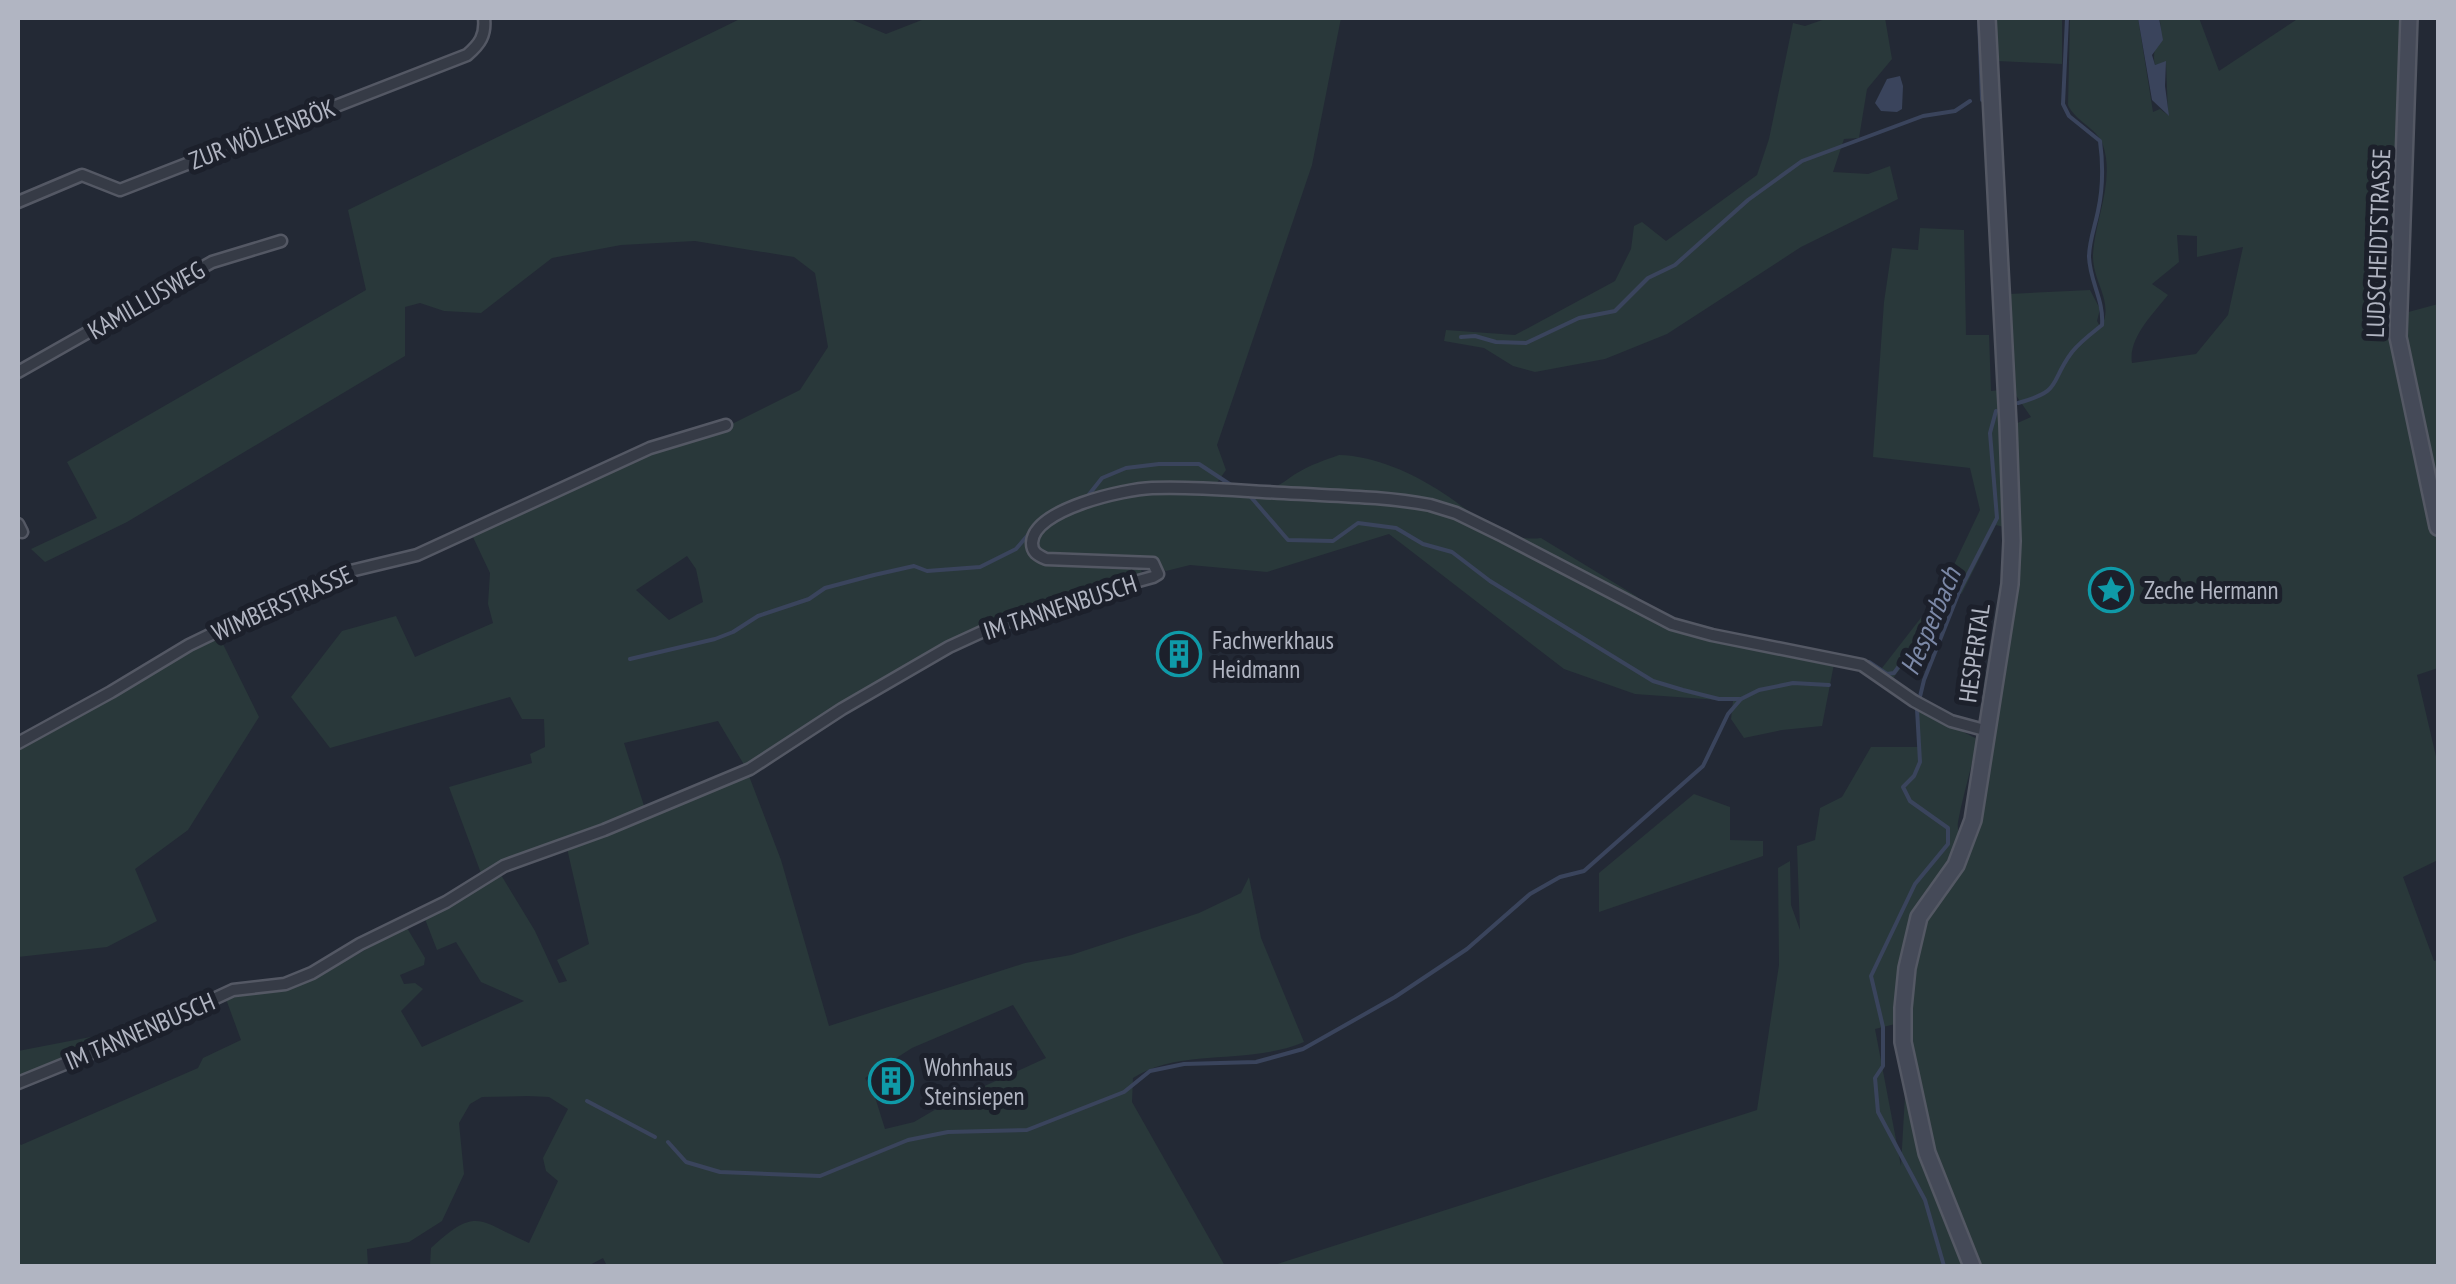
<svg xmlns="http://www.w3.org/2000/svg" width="2456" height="1284" viewBox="0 0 2456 1284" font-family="'PT Sans Narrow',sans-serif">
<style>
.green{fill:#29383a;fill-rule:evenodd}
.water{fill:#3a445c}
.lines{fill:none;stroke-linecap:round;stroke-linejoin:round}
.stream{stroke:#3a445c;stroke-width:4}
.street-casing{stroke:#545864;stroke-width:15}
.secondary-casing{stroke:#545864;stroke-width:20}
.street{stroke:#363b46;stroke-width:10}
.secondary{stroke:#454a58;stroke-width:15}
.labels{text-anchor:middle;stroke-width:10;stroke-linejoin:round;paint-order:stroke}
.street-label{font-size:25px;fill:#b1b5c2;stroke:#1c202b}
.poi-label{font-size:25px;fill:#b1b5c2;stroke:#1c202b;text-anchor:start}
.water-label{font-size:28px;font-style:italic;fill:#7c89a7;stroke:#1c202b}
</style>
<rect width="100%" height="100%" fill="#232935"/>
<g class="green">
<path d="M742 18H848L886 34 927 18H1341L1312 165 1217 445 1226 470 1214 487H1137L1044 517 1028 537V547L1034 557 1140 564 1142 574 996 621 746 768 781 860 829 1026 1025 963 1071 955 1199 913 1241 893 1249 877 1261 938 1304 1042C1248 1066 1181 1047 1133 1078L1132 1102 1225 1266H607L603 1258 588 1266H430L431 1248C478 1204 480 1222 529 1243L558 1181 546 1171 543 1158 568 1109 549 1097 528 1096 482 1097 470 1104 459 1123 464 1174 442 1221 409 1242 367 1249 368 1266H18V1142L21 1145 198 1068 203 1058 241 1040 226 999C248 992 273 992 295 984 335 971 369 945 407 928L425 958 424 965 400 975 404 984 415 983 423 989 401 1011 422 1047 524 1001 481 982 456 942 437 950 425 919 501 875 535 931 559 983 567 981 557 960 589 944 566 844 482 876 449 787 532 763 530 754 545 747 544 719H522L510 697 330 748 291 697 342 631 396 616 415 657 493 623 488 604 490 573 472 535 650 454 732 424 800 390 828 347 815 273 794 257 695 241 621 245 552 258 481 313 444 311 420 303 405 307V356L127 522 45 562 31 549 97 518 67 462 366 290 348 210ZM687 556 696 569 703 602 669 620 636 590ZM718 721 746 768 645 809 624 743ZM1013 1005 1046 1058 943 1105 914 1122 885 1129 875 1097 865 1078 912 1048Z"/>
<polygon points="1828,18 1885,18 1892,59 1867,89 1859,138 1844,139 1833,172 1868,174 1890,166 1898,199 1801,247 1667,334 1605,359 1535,372 1513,366 1484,348 1444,341 1446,330 1515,335 1615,281 1631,249 1634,226 1642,222 1666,241 1757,175 1769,139 1793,23 1805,26"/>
<polygon points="1995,18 2062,18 2062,64 1997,61"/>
<path d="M2070 18H2138L2153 112 2160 109 2168 115 2166 62 2155 65C2150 48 2165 34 2159 18H2199L2219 71 2299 18H2401V116L2390 317 2438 304V668L2417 675 2438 765V860L2403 877 2434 961 2438 960V1266H1271L1757 1110 1779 965 1778 868 1790 861 1791 905 1800 930 1797 846 1815 840 1820 808 1842 797 1871 747H1918L1919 709 1977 739C1972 768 1963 794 1958 822 1957 827 1959 832 1959 837 1956 863 1929 881 1918 903 1899 939 1899 983 1895 1024L1875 1029 1901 1166 1912 972 1921 932 1930 909 1967 856 1980 825 2016 591 2021 532 2013 425 2031 417 2015 394 2009 294 2090 290 2100 309 2097 321 2101 328C2115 301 2092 283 2093 254 2095 219 2115 181 2103 145 2098 129 2075 121 2068 105ZM2177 235 2197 236V257L2243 247 2228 315 2196 354 2132 363C2128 338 2153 314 2168 295L2152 284 2179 262Z"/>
<polygon points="1920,228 1964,230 1966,335 1989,335 1991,391 2001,390 2004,527 1996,525 1962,593 1952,599 1891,681 1882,668 1941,592 1980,510 1970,468 1873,457 1884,302 1892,248 1918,250"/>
<path d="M1339 455C1375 456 1413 473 1443 493 1474 513 1502 543 1541 538L1636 596 1673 631 1834 664 1822 726 1782 730 1744 738 1731 719 1733 701 1635 694 1564 669 1389 534 1267 572 1190 565 1166 571 1155 562 1045 556 1036 547C1052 477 1216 496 1270 488 1281 486 1288 478 1297 473 1310 465 1325 460 1339 455Z"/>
<polygon points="218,634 259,717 188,830 135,869 157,921 107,947 18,957 18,747 116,695"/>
<polygon points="1694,794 1730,807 1730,840 1763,841 1763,856 1599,912 1599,873"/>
<polygon points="106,1034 111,1044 18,1082 18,1051"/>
</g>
<g class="water">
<polygon points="2138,18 2159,18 2163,40 2152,55 2155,65 2166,61 2165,86 2169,116 2152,100"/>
<polygon points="1900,76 1903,86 1902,109 1897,112 1881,111 1875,103 1887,79"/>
</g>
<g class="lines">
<g class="stream">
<polyline points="1979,18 1982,100"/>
<polyline points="1461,337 1475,336 1496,342 1526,343 1579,318 1615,311 1648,278 1675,265 1748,200 1802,161 1923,116 1955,111 1970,101"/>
<path d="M2018 403C2064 390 2048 384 2072 352 2080 342 2092 333 2102 325 2104 300 2090 282 2089 257 2089 242 2095 226 2098 211 2103 188 2103 163 2100 141L2069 116 2063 104 2067 18"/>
<polyline points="1250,496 1288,540 1333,541 1358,523 1396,528 1423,544 1452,552 1490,581 1653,681 1683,690 1719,699 1741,699 1759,690 1793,683 1829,685"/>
<polyline points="1087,497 1102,478 1126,468 1159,464 1199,464 1231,485"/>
<polyline points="630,659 715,639 733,632 758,616 809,599 825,588 874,575 914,566 927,571 980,567 1016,549 1033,529"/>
<polyline points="1869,662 1887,674 1894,673 1949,598 1959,592"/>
<polyline points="587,1101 655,1137"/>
<polyline points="668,1142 686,1162 720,1172 820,1176 908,1140 948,1132 1027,1130 1124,1092 1150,1071 1184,1064 1256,1062 1303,1049 1395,997 1467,949 1530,894 1560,877 1584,871 1703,766 1728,714 1741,699"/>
<polyline points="1944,1266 1925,1200 1878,1112 1875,1078 1883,1066 1883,1027 1871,976 1915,884 1948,844 1948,828 1910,801 1903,787 1914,776 1920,762 1917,709 1924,680 1959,592 1997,518 1990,433 1996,411"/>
</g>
<defs>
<g id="street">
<path d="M18 202 82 175 120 190 467 55C480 44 486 35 484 18"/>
<polyline points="18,372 212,262 281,241"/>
<polyline points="18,524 22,532"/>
<polyline points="18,743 111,692 189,645 334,575 417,555 650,448 726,425"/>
<path d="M18 1083 136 1035 233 990 285 984 312 973 360 944 446 902 504 866 604 830 750 769 842 709 949 647 986 630 1055 604 1153 577 1158 574 1153 563 1046 559C1037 555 1032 552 1032 543 1033 509 1125 489 1152 488 1196 486 1240 491 1284 493 1332 496 1382 496 1430 505L1456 513 1503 536 1672 624 1712 635 1862 665 1914 701 1951 721 1988 731"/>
</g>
<g id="secondary">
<polyline points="2409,18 2398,337 2438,527"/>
<polyline points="1972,1266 1927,1153 1903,1042 1903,1008 1907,968 1919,917 1956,865 1973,820 2010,584 2012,541 2008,424 1987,18"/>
</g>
</defs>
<use href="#street" class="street-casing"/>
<use href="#secondary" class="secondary-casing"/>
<use href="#street" class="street"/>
<use href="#secondary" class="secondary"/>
</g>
<defs>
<symbol id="sight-ring" viewBox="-11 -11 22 22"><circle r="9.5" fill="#1c202b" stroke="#0f9aa8" stroke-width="1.5"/><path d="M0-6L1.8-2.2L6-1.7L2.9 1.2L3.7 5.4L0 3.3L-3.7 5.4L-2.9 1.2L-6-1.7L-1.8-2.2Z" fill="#0f9aa8"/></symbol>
<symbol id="building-ring" viewBox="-11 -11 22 22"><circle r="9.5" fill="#1c202b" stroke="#0f9aa8" stroke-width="1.5"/><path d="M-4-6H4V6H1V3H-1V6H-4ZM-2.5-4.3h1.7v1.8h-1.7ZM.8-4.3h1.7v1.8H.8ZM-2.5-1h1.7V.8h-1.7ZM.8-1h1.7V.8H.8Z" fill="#0f9aa8"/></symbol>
</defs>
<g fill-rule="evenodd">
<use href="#sight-ring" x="2086" y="565" width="50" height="50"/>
<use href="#building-ring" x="1154" y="629" width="50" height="50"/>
<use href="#building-ring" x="866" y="1056" width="50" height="50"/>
</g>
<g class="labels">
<g class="street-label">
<text transform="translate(262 134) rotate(-21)" y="9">ZUR WÖLLENBÖK</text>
<text transform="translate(2378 243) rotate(-88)" y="9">LUDSCHEIDTSTRASSE</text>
<text transform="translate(146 300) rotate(-30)" y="9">KAMILLUSWEG</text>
<text transform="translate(282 603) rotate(-24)" y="9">WIMBERSTRASSE</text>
<text transform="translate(1060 607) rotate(-18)" y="9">IM TANNENBUSCH</text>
<text transform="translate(1974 653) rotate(-82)" y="9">HESPERTAL</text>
<text transform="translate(140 1031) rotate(-23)" y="9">IM TANNENBUSCH</text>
</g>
<g class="poi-label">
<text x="2144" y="599">Zeche Hermann</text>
<text x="1212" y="649">Fachwerkhaus<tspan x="1212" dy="29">Heidmann</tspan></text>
<text x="924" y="1076">Wohnhaus<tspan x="924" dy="29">Steinsiepen</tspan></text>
</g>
<g class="water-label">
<text transform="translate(1930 621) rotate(-67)" y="10">Hesperbach</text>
</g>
</g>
<rect width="2456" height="1284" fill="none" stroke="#b1b5c2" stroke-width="40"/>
</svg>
